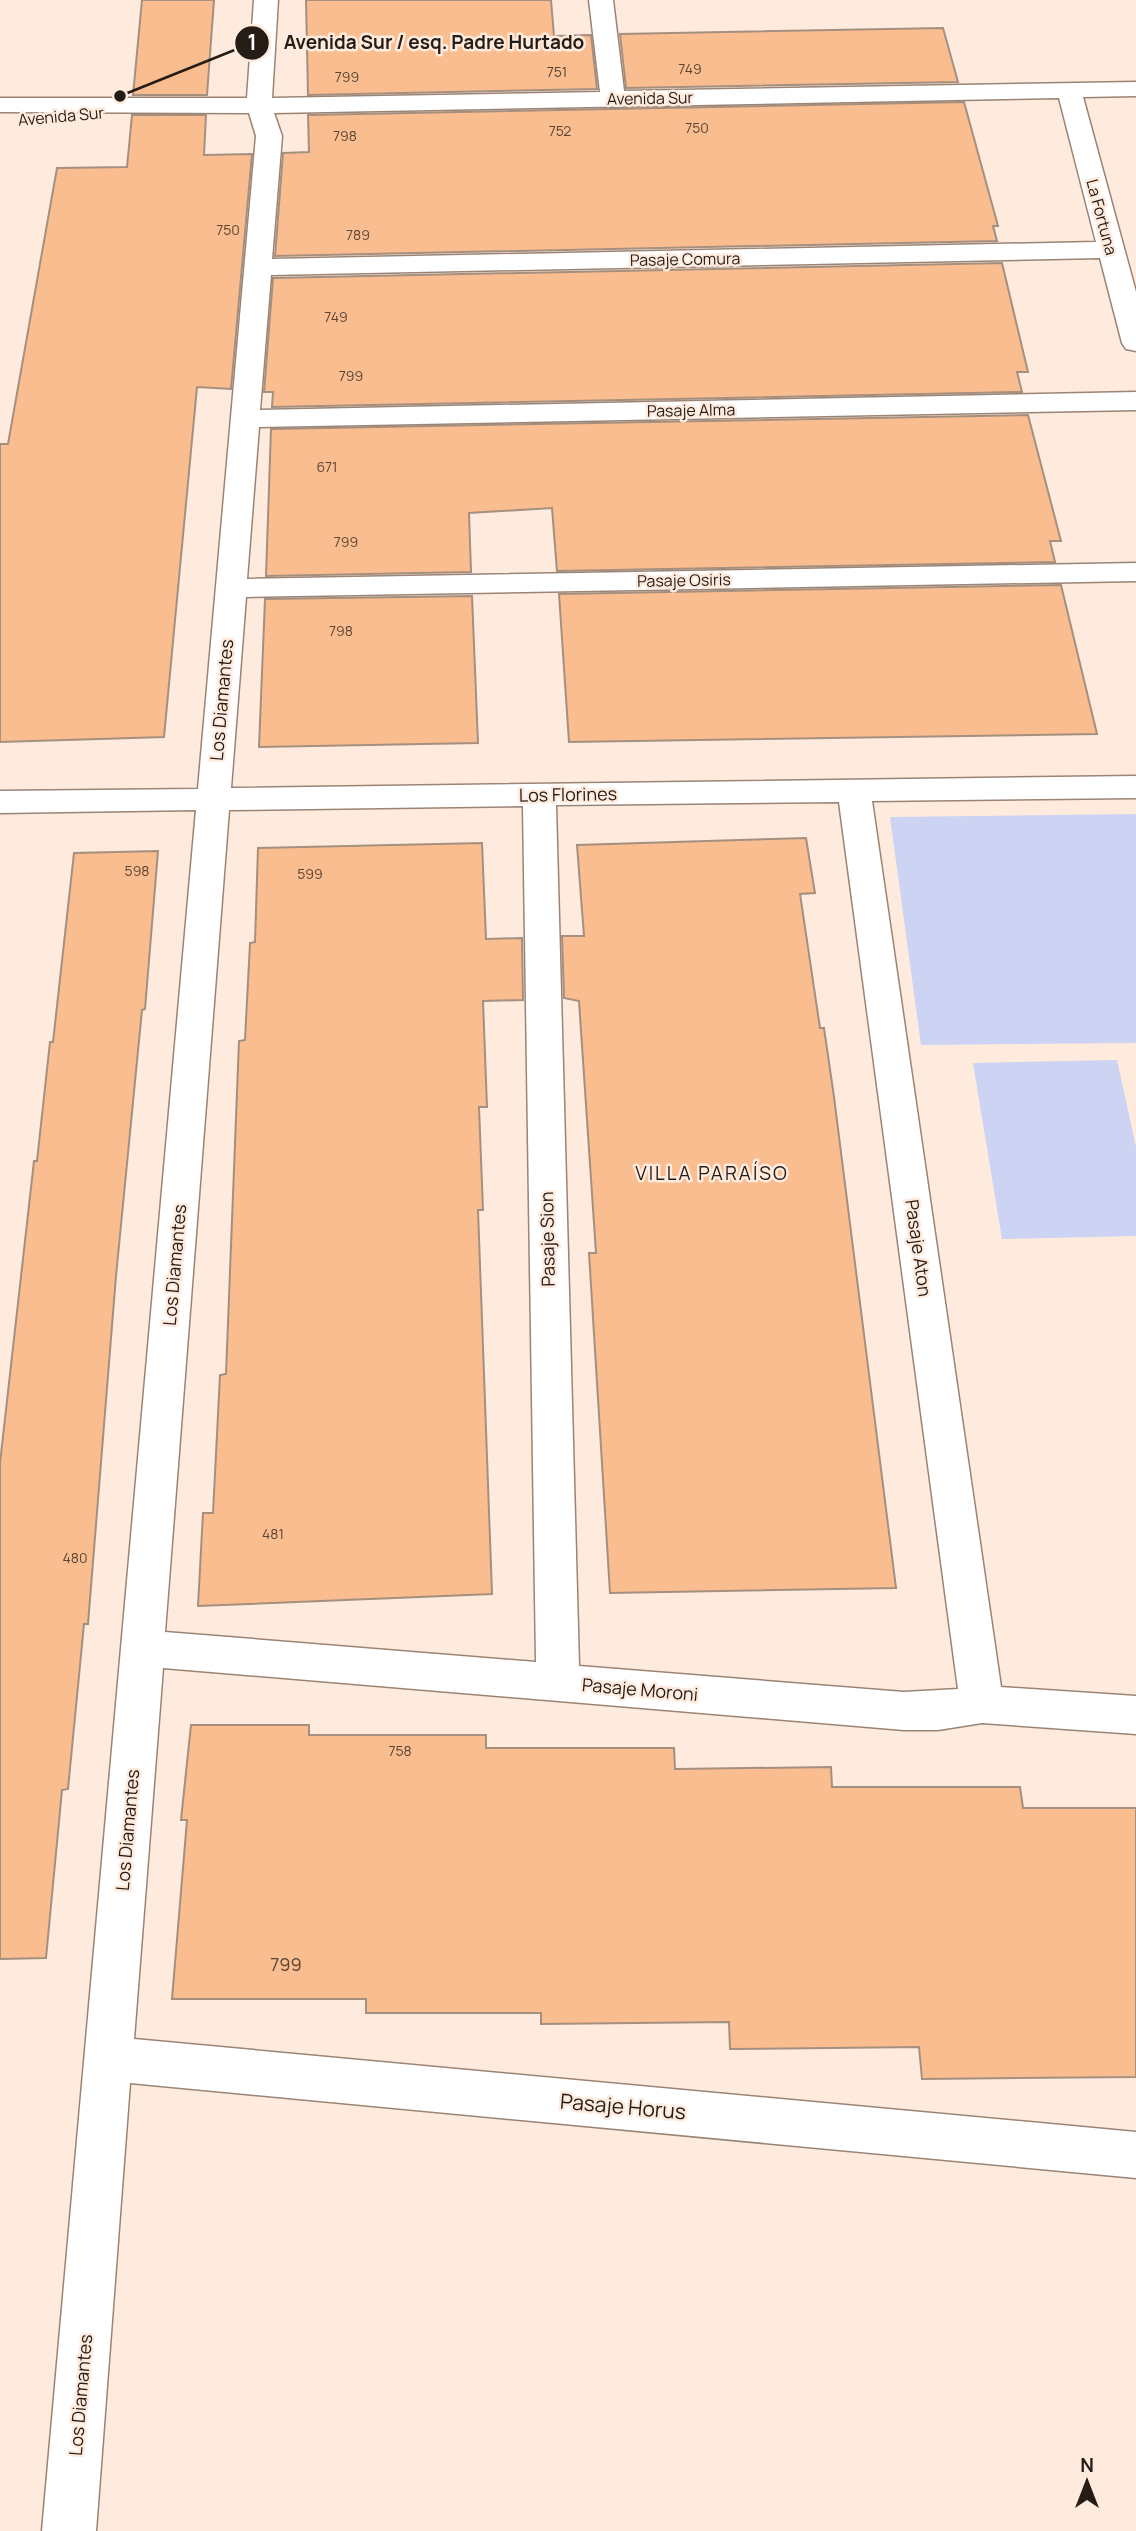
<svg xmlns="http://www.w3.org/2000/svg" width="1136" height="2531" viewBox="0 0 1136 2531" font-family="Manrope,sans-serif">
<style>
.green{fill:#ccd3f3}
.building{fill:#f9bd90;stroke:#a58f7f;stroke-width:2}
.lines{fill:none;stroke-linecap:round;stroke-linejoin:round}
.minor-casing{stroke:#9a8475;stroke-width:3}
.minor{fill:#fff;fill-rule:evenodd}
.labels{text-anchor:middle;stroke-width:5;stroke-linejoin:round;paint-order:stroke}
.number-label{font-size:14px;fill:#5a4434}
.far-street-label{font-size:16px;fill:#251c16;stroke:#feebdd}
.street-label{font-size:18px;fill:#251c16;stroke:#feebdd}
.near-number-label{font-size:18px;fill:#5a4434}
.neighbourhood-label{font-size:19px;letter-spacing:2px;fill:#251c16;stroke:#feebdd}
.near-street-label{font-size:21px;fill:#251c16;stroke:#feebdd}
.leader{fill:none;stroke:#251c16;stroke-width:2.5}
.callout-dot{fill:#251c16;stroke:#feebdd;stroke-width:2.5}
.mark-label{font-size:21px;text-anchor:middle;font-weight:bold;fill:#fff}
.callout-label{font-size:19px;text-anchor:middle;font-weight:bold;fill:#251c16;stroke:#feebdd;stroke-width:5;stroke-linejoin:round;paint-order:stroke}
</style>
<rect width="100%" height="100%" fill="#feebdd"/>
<g class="green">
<polygon points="1136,814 1136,1043 921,1045 890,817"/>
<polygon points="1117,1060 1136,1147 1136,1236 1002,1239 973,1063"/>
</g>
<g class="building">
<polygon points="142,0 214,0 207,95 133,95"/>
<polygon points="306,0 551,0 554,36 591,35 597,89 308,95"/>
<polygon points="943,28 958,82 626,88 620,34"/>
<polygon points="964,102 998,226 993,226 997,241 275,256 283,153 309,152 308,115"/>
<polygon points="132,115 206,115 204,155 252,154 231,389 197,387 164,737 0,742 0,444 8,444 57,168 127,167"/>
<polygon points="1002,263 1028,372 1017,372 1022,392 272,407 273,392 264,392 273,278"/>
<polygon points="1028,415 1061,541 1050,541 1055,562 557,571 552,508 469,513 471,572 266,576 271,429"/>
<polygon points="1061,585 1097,734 569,742 559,594"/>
<polygon points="472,596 478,743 259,747 265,599"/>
<polygon points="806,838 815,893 800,894 820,1028 824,1028 834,1097 896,1588 610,1593 589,1253 596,1253 579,1001 564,998 562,936 584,936 577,845"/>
<polygon points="482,843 486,939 522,938 523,1000 483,1001 487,1107 479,1107 483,1210 478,1210 492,1594 198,1606 203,1513 213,1513 220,1375 226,1374 239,1041 245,1040 250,943 255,942 258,848"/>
<polygon points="158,851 145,1009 142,1010 116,1276 88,1624 84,1624 68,1789 62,1790 46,1958 0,1959 0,1463 34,1161 37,1161 50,1042 53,1042 74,853"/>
<polygon points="191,1725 309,1725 309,1735 486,1735 486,1748 674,1748 675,1769 831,1767 832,1787 1020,1787 1023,1808 1136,1808 1136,2077 922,2079 919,2047 730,2049 729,2022 541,2024 541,2013 366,2013 366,1999 172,1999 187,1820 181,1820"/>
</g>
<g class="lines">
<defs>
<path id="minor" d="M254 0H278L272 98 600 92 589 0H613L624 91 1136 82V96L1083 97 1136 292V351L1126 349 1122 343 1100 258 271 275 260 410 1136 392V410L259 427 247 579 1136 563V581L246 597 231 788 1136 776V798L872 801 1001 1687 1136 1696V1734L982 1723 938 1730H904L163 1668 134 2039 1136 2132V2178L130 2083 96 2531H42L196 810 0 813V791L198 789 256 136 249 113 0 112V98H247ZM1059 98 1096 242 272 259 282 136 274 113ZM839 802 958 1689 904 1692 579 1666 556 805ZM523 806 536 1662 165 1632 229 810Z"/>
</defs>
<use href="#minor" class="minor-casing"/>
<use href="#minor" class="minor"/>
</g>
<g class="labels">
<g class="number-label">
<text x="690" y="74">749</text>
<text x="557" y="77">751</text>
<text x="347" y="82">799</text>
<text x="697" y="133">750</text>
<text x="560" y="136">752</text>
<text x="345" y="141">798</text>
<text x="228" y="235">750</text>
<text x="358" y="240">789</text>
<text x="336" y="322">749</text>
<text x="351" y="381">799</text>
<text x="327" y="472">671</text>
<text x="346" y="547">799</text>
<text x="341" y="636">798</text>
<text x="137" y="876">598</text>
<text x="310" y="879">599</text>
<text x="273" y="1539">481</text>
<text x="75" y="1563">480</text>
<text x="400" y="1756">758</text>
</g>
<g class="far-street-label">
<text transform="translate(650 98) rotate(-1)" y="6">Avenida Sur</text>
<text transform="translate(61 116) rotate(-5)" y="6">Avenida Sur</text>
<text transform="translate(1102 217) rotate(75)" y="6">La Fortuna</text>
<text transform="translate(685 259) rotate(-1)" y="6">Pasaje Comura</text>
<text transform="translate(691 410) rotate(-1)" y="6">Pasaje Alma</text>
<text transform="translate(684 580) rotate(-1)" y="6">Pasaje Osiris</text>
</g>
<g class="street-label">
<text transform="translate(222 700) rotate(-85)" y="6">Los Diamantes</text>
<text transform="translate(568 795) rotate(-1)" y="6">Los Florines</text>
<text transform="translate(548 1239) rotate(-91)" y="6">Pasaje Sion</text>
<text transform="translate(918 1248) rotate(82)" y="6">Pasaje Aton</text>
<text transform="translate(175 1265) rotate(-85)" y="6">Los Diamantes</text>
<text transform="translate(640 1690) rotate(5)" y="6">Pasaje Moroni</text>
<text transform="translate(128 1830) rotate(-85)" y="6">Los Diamantes</text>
<text transform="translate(81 2395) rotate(-85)" y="6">Los Diamantes</text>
</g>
<g class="near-number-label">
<text x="286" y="1971">799</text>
</g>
<g class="neighbourhood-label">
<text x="712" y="1180">VILLA PARAÍSO</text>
</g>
<g class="near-street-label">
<text transform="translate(623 2107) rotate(5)" y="7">Pasaje Horus</text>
</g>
</g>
<path class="leader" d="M120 96L252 43"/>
<g class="callout-dot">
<circle cx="120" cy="96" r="7"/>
<circle cx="252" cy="43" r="18"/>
</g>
<g class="mark-label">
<text x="252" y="50">1</text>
</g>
<g class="callout-label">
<text x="434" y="49">Avenida Sur / esq. Padre Hurtado</text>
</g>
<g transform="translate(1087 2482)" stroke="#feebdd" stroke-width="5" paint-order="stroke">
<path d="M0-5L12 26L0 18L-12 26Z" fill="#251c16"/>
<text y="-10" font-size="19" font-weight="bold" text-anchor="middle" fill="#251c16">N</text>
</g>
</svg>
